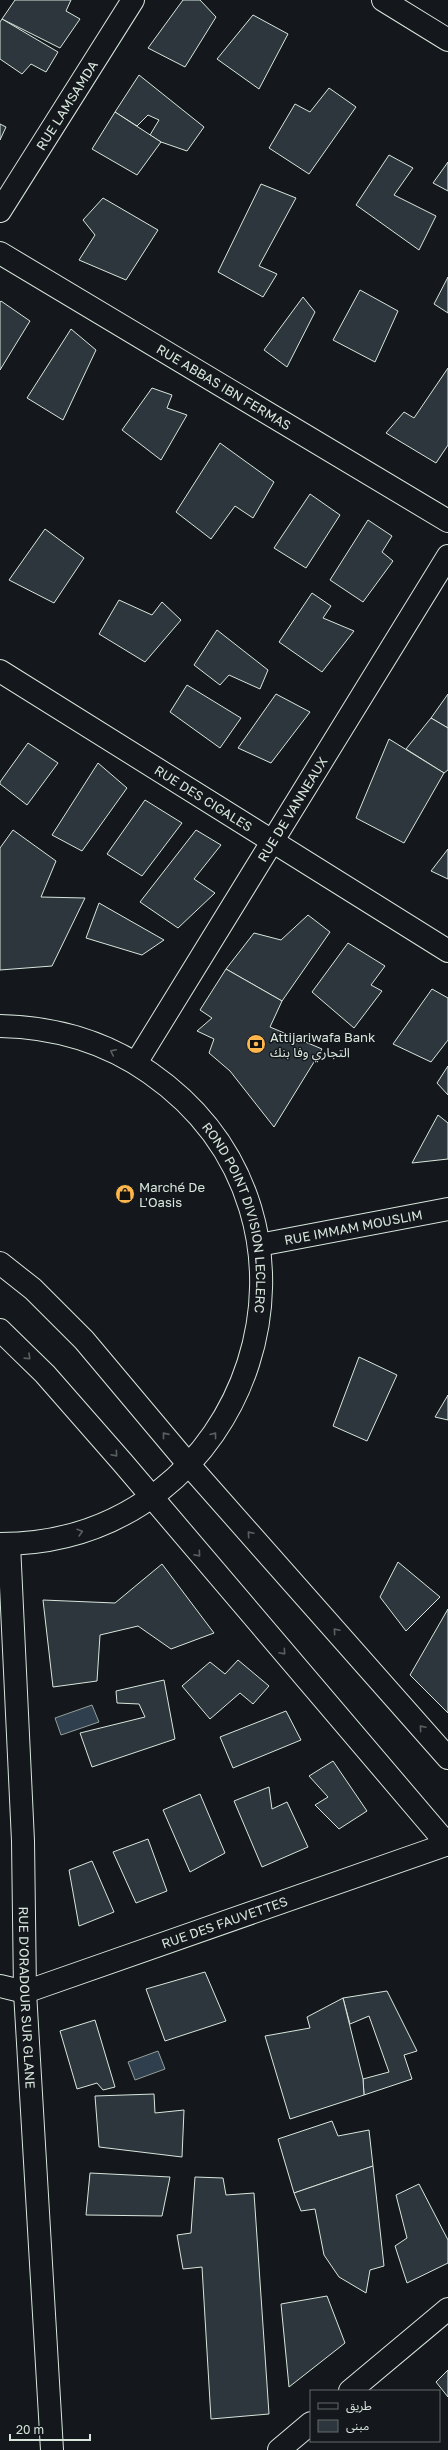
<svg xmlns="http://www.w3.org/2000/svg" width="448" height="2450" viewBox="0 0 448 2450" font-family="'Golos Text','Noto Sans Arabic',sans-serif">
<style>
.water{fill:#2f3f4d;stroke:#939e99}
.building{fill:#2c363c;stroke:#d8e6dc}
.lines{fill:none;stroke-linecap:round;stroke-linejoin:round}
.minor-casing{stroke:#d8e6dc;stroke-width:24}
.tertiary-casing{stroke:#d8e6dc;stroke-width:24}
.minor{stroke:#14181c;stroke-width:22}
.tertiary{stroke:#14181c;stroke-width:22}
.oneway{stroke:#59605f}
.labels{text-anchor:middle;stroke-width:3;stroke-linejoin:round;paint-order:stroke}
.street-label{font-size:13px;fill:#d8e6dc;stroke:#14181c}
.poi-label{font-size:13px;fill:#d8e6dc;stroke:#14181c;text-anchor:start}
</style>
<rect width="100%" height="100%" fill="#14181c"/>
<g class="water">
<polygon points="92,1705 99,1722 61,1735 55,1718"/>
<polygon points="158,2051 165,2069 135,2080 128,2062"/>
</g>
<g class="building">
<polygon points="15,0 71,0 66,11 80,19 60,48 2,19"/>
<polygon points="183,0 200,0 216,17 185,67 148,48"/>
<polygon points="253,15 288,34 259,89 217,59"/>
<polygon points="2,19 58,52 46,72 31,64 22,74 0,59 0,22"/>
<polygon points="139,75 204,127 187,151 161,142 150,135 159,120 148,115 137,126 115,112"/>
<polygon points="329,88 356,107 309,174 269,148 295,104 310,112"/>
<polygon points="115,112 161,142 137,175 92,149"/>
<polygon points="0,124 6,127 0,140"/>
<polygon points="389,155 413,168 394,195 436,216 419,250 356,205"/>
<polygon points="448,162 448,191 433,183"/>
<polygon points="261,184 296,198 259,266 277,274 263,297 218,272"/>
<polygon points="103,198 158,230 126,280 79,260 95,235 83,220"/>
<polygon points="448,277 448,313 434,304"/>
<polygon points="360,290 398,311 375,362 333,340"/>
<polygon points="303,297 315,312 287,367 264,350"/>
<polygon points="1,301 30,321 0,370 0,302"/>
<polygon points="71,329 96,350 63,420 27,398"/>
<polygon points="448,368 448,445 436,463 386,433 404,412 414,418"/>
<polygon points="152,388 172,395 167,408 187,415 161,460 122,430"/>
<polygon points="220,443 274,482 253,518 235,506 211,539 176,512"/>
<polygon points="310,494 340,515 306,568 274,548"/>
<polygon points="368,520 392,536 382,552 393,561 363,602 330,580"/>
<polygon points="45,529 84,558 54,603 9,580"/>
<polygon points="312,593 331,606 323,618 354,631 322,672 279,642"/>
<polygon points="119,600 152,615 162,602 181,620 145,662 99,634"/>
<polygon points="217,630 268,670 260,689 229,675 220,685 194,665"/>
<polygon points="187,685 241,718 220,748 170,712"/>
<polygon points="276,694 310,712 271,763 238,748"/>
<polygon points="448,694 448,728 431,718"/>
<polygon points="431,718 448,728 448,770 444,773 406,749"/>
<polygon points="389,739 444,773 404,843 356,818"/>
<polygon points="28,743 58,763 27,805 0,784 0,782"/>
<polygon points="98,763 127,788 82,851 52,835"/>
<polygon points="145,800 182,823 142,876 107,854"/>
<polygon points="13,830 56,861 41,897 85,898 52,966 0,970 0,848"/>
<polygon points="196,830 221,845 194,879 215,893 178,928 140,902"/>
<polygon points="448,849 448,879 431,871"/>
<polygon points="99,903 164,940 142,955 86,938"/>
<polygon points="308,915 330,932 282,1001 226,969 254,933 281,940"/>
<polygon points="348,943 385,966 371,985 382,991 354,1028 312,992"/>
<polygon points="226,969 282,1001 270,1027 322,1049 274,1127 230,1071 209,1053 214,1039 197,1031 212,1018 200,1010"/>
<polygon points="432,989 448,998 448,1040 431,1062 393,1044"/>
<polygon points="448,1066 448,1095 437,1083"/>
<polygon points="438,1115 448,1123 448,1159 412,1163"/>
<polygon points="359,1357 397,1375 367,1441 333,1426"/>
<polygon points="448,1395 448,1420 435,1417"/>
<polygon points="398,1562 440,1597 406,1631 380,1597"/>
<polygon points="162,1564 214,1633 171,1649 138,1626 100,1635 97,1681 53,1687 43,1600 115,1603"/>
<polygon points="448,1609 448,1713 410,1675"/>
<polygon points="238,1660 269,1686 253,1704 240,1693 210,1719 182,1686 210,1662 225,1674"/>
<polygon points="164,1680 175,1739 92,1767 80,1733 145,1717 139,1704 117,1703 116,1691"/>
<polygon points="286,1711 301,1740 233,1768 220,1737"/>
<polygon points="333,1761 367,1811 339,1829 315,1805 328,1797 309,1776"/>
<polygon points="269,1787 272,1809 287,1802 308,1847 262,1867 234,1801"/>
<polygon points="200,1794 225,1853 190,1872 163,1810"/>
<polygon points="148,1839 167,1891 136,1903 113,1852"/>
<polygon points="92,1861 114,1912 79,1926 69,1870"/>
<polygon points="205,1972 226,2021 165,2041 146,1989"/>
<polygon points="387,1991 417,2051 404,2055 412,2079 364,2095 363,2079 389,2072 369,2016 350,2024 343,1998"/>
<polygon points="343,1998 363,2079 364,2095 290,2119 265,2036 310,2028 307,2017"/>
<polygon points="95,2020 115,2087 103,2090 97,2083 77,2089 60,2031"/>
<polygon points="154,2094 155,2113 184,2110 182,2157 99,2147 95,2096"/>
<polygon points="332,2121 338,2136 369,2130 373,2166 294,2193 278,2139"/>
<polygon points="373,2166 384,2266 370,2270 366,2293 339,2277 324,2255 315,2209 301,2211 294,2193"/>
<polygon points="90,2173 170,2177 162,2216 86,2215"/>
<polygon points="195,2177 223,2178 226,2195 254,2193 269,2414 211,2419 202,2267 183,2269 177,2235 191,2233"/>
<polygon points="419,2184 448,2240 448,2263 407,2283 395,2246 407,2238 396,2195"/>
<polygon points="327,2296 345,2343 289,2387 281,2304"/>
<polygon points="448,2370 448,2397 436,2382"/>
</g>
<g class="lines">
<defs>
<g id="minor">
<polyline points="383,0 448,40"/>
<path id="s1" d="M0 211 133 0"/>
<path id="s2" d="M0 253 448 521"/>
<path id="s3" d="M0 671 448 951"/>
<path id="s4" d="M136 1063 448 556"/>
<path id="s5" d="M259 1245 448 1209"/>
<path id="s6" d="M9 1544 23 1841 25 1992 52 2450"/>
<path id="s7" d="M0 1986 25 1992 448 1844"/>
<polyline points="350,2391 448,2309"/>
<polyline points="279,2450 311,2423"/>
</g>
<g id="tertiary">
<path id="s8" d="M0 1026C54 1027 106 1042 150 1073 359 1219 253 1544 0 1544"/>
<polyline points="0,1263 33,1289 84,1340 189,1465 448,1758"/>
<polyline points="0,1330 45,1374 123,1463 448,1845"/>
</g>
</defs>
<use href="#minor" class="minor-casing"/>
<use href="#tertiary" class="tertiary-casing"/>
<use href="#minor" class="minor"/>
<use href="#tertiary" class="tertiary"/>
</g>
<defs><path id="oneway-chevron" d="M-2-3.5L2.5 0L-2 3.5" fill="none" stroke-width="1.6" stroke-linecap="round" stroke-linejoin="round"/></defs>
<g class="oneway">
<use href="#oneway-chevron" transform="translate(113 1052) rotate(-154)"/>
<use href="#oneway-chevron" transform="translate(28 1357) rotate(44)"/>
<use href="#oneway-chevron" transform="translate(165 1435) rotate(-129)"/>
<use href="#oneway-chevron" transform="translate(214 1435) rotate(-52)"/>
<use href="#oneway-chevron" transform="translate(115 1454) rotate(49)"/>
<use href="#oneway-chevron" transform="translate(80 1532) rotate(-17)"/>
<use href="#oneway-chevron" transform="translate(250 1534) rotate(-131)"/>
<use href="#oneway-chevron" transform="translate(198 1554) rotate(49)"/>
<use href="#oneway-chevron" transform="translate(336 1631) rotate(-131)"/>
<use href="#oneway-chevron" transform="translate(283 1652) rotate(49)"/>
<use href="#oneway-chevron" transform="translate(422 1728) rotate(-131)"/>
</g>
<defs>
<symbol id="bank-disc" viewBox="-11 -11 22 22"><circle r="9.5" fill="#ffb74d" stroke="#14181c"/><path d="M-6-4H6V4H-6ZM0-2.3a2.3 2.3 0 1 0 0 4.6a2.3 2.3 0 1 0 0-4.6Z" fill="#111"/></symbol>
<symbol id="shop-disc" viewBox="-11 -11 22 22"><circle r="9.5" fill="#ffb74d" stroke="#14181c"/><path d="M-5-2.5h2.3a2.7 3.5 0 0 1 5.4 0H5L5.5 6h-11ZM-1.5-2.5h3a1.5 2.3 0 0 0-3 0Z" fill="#111"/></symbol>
</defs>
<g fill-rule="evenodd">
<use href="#bank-disc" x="245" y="1033" width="22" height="22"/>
<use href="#shop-disc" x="114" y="1183" width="22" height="22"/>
</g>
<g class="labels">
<g class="street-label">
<text dy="5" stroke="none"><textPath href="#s1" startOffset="125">RUE LAMSAMDA</textPath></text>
<text dy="5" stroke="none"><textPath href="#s2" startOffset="261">RUE ABBAS IBN FERMAS</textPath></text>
<text dy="5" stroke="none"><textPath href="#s3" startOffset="240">RUE DES CIGALES</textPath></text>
<text dy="5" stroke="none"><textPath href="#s4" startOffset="298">RUE DE VANNEAUX</textPath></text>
<text dy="5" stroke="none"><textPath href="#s8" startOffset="336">ROND POINT DIVISION LECLERC</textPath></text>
<text dy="5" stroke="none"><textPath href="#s5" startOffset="96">RUE IMMAM MOUSLIM</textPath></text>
<text dy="5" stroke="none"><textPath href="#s7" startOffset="237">RUE DES FAUVETTES</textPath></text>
<text dy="5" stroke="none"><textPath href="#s6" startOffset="454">RUE D'ORADOUR SUR GLANE</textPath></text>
</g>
<g class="poi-label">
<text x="270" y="1042">Attijariwafa Bank<tspan x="270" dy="15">التجاري وفا بنك</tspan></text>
<text x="139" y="1192">Marché De<tspan x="139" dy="15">L'Oasis</tspan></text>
</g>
</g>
<rect x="310" y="2390" width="130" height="52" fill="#14181c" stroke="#626a69"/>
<rect x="318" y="2403" width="20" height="6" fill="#14181c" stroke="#626a69"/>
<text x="346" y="2410" font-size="12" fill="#d8e6dc">طريق</text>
<rect x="318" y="2420" width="20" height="12" fill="#2c363c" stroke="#626a69"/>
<text x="346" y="2430" font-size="12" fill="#d8e6dc">مبنى</text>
<path d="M10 2434v6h80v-6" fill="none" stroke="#d8e6dc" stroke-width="2"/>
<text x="16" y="2434" font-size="12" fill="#d8e6dc" stroke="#14181c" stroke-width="3" paint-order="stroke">20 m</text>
</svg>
